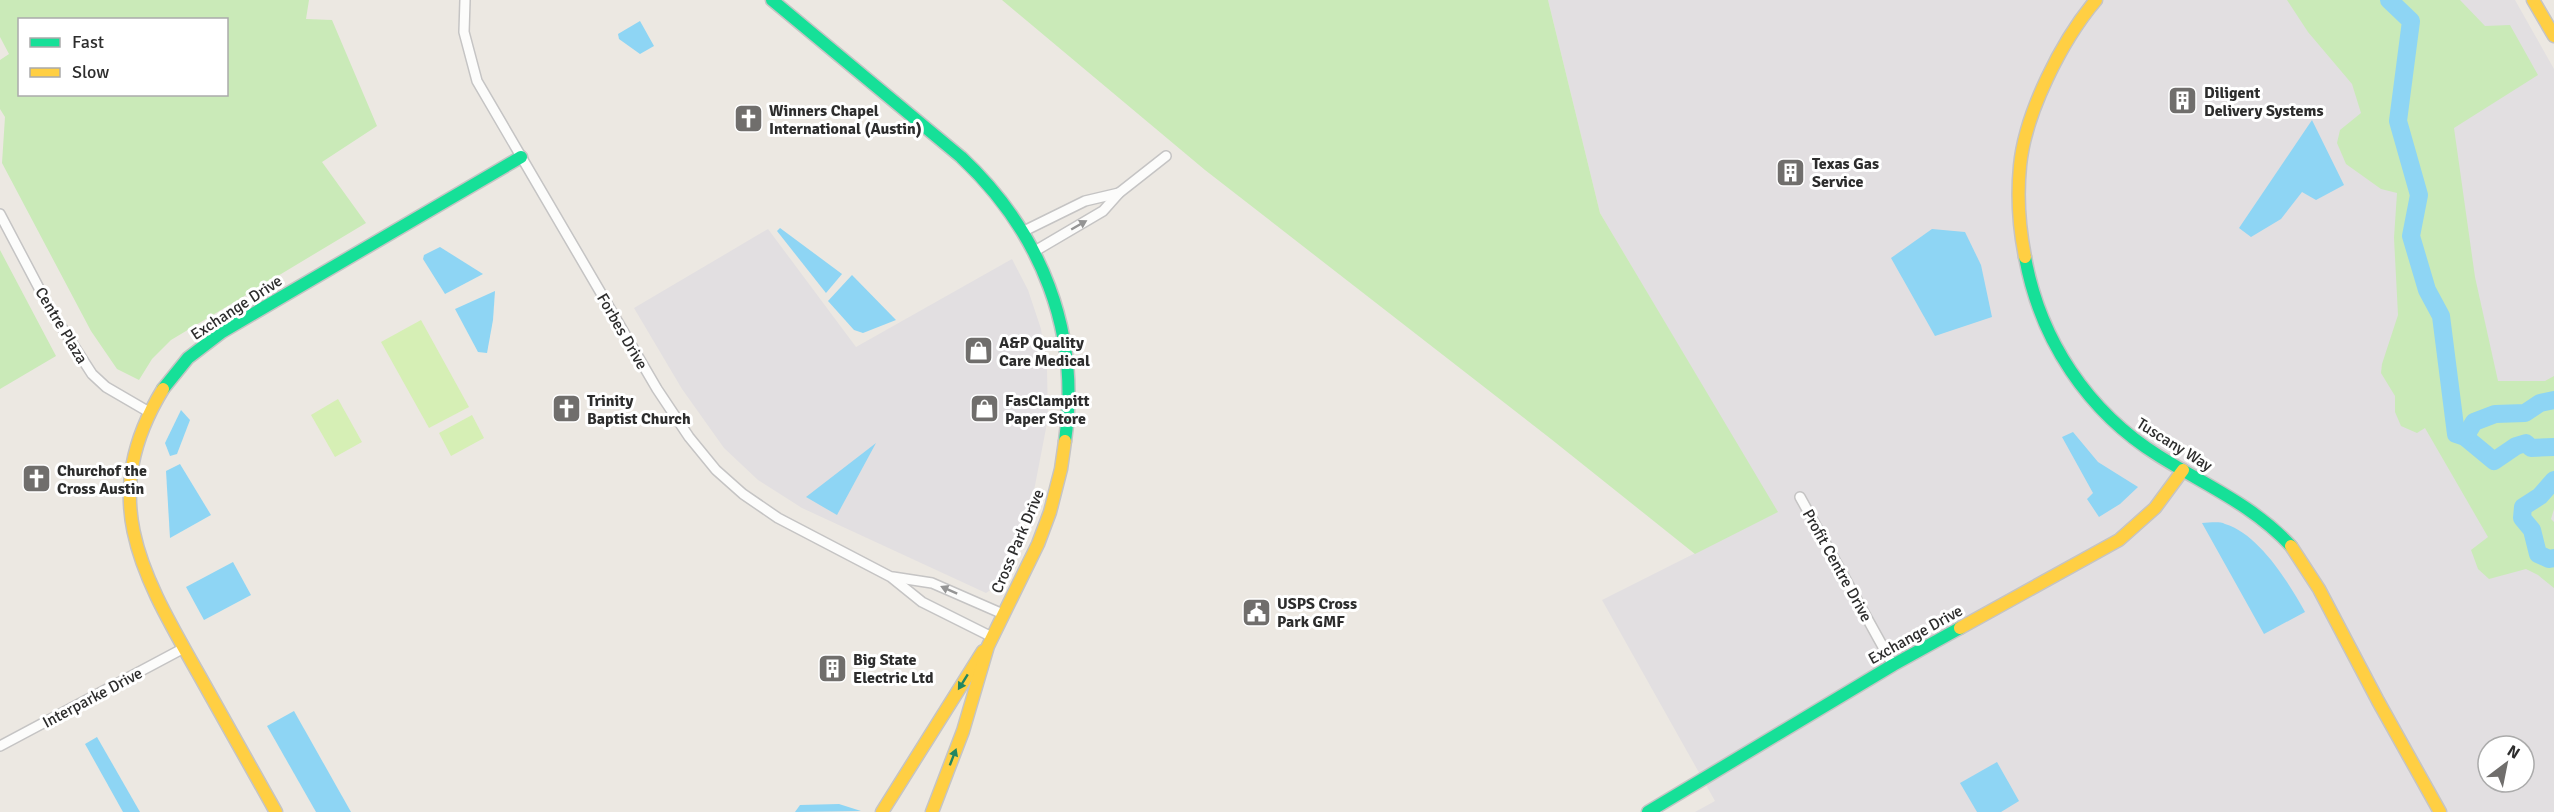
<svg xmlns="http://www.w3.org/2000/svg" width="2554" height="812" viewBox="0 0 2554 812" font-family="Signika,sans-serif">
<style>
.industrial{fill:#e2dfe1;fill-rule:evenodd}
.green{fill:#caeab8;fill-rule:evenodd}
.pitch{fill:#d6efb5}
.water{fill:#8ed5f4}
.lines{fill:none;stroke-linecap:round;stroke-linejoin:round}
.river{stroke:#8ed5f4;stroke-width:18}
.street-casing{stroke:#c5c4c4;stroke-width:12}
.fast-casing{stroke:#c5c4c4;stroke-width:15}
.slow-casing{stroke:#c5c4c4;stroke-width:15}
.street{stroke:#fcfcfb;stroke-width:9}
.fast{stroke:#16e098;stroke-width:12}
.slow{stroke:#ffcf43;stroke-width:12}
.oneway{fill:#949494}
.oneway2{fill:#228662}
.labels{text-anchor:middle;stroke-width:6;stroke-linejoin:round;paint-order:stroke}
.poi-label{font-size:16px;font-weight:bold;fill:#2d2d2d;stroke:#fff;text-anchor:start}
.street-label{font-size:16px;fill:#2d2d2d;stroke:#fff}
</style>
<rect width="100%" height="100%" fill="#ece8e2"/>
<g class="industrial">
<path d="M1548 0H2515L2554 69V812H1695L1715 801 1602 600 1777 512 1600 213ZM2488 746H2524V782H2488Z"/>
<polygon points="768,229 856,347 1012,259 1028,290 1041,329 1047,369 1048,418 1032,501 992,589 986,593 802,508 758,480 724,448 682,389 634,308"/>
</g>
<g class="green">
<path d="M0 0H309L306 19 332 20 377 126 322 162 366 223 171 340 152 359 139 380 117 369 91 331 2 163 5 117 0 109V60L9 54 0 37ZM20 20H226V94H20Z"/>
<polygon points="1002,0 1548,0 1600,213 1778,512 1695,554 1551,439 1205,170"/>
<polygon points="2287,0 2460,0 2485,26 2510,25 2538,75 2454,128 2475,277 2498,381 2545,381 2554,376 2554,509 2551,519 2554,522 2554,588 2538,575 2526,569 2489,579 2478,569 2471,550 2488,537 2425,428 2417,433 2401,426 2395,412 2395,396 2381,373 2382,364 2398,315 2394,238 2397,193 2381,189 2346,164 2337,143 2340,130 2361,113 2352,84 2308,32"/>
<polygon points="0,250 56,356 0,389"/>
</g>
<g class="pitch">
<polygon points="421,320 469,407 429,428 381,342"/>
<polygon points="338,399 362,442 335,457 311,415"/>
<polygon points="472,415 484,438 451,456 439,433"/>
</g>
<g class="water">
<polygon points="640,21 654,46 640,54 619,39 618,34"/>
<polygon points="2312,120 2344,185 2316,200 2302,192 2281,219 2251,237 2239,228"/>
<polygon points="780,228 842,274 826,293 777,231"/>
<polygon points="1932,229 1965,232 1981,265 1992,317 1935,336 1891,258"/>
<polygon points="440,247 483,274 445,294 423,259 424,255"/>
<polygon points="852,275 896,320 863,333 854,330 828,301"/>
<polygon points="495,291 493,320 487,353 478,352 455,309"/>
<polygon points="181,410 190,420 177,454 170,456 165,443"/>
<polygon points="2073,432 2098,462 2138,487 2120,504 2099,517 2087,499 2093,493 2062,437"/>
<polygon points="876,443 837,515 806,497"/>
<polygon points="180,464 211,515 170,538 166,471"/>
<path d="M2202 523C2209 523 2219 521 2225 524 2259 534 2289 583 2305 612L2264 634Z"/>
<polygon points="233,562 251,595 204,620 186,587"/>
<polygon points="294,711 351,812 316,812 267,726"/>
<polygon points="97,737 140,812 123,812 85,744"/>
<polygon points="1997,762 2019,801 2001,812 1977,812 1960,783"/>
<polygon points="839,804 861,811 795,812 800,805"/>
</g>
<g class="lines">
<g class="river">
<polyline points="2389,0 2411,21 2398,121 2419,195 2411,236 2427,290 2441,316 2456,434 2465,437 2494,461 2516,446 2526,443 2531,448 2554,447"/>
<polyline points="2465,437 2474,422 2495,414 2525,413 2540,403 2554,400"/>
<polyline points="2554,480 2540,496 2523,507 2522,518 2532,530 2538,554 2549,559 2554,558"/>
</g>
<defs>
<g id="street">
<polyline points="465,0 464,32 477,81 657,389 689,437 716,470 743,494 778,518 891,577 922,602 992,637"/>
<polyline points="0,214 50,309 92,374 106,387 149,412"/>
<polyline points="1024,231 1085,201 1119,193"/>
<polyline points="1035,251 1103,211 1119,193 1166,156"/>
<polyline points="1800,497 1893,665"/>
<polyline points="893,577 932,583 1003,614"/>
<polyline points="0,746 184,648"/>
</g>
<g id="fast">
<path d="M772 0 961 157C1041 232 1081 332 1065 441"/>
<path d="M2025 257C2040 340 2088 412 2159 456 2205 485 2253 505 2291 546"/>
<polyline points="163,389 188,358 222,332 521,157"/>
<polyline points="1648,812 1893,665 1960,628"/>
</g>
<g id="slow">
<polyline points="2533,0 2554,36"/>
<path d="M2025 257C2019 227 2017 196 2020 166 2025 113 2062 40 2096 0"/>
<path d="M163 389C96 499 142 574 198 673 224 719 250 766 276 812"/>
<polyline points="2291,546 2319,589 2378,701 2440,812"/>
<polyline points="1960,628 2119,540 2155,508 2183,470"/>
<polyline points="882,812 983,651"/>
<polyline points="932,812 963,731 988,646 1038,544 1050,512 1061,469 1065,441"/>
</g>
</defs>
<use href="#street" class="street-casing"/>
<use href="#fast" class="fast-casing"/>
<use href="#slow" class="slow-casing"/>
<use href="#street" class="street"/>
<use href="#fast" class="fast"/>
<use href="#slow" class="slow"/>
</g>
<defs><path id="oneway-solid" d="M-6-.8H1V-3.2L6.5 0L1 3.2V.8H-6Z" transform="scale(1.5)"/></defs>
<g class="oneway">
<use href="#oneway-solid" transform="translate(1079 225) rotate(-30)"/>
<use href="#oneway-solid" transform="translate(949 590) rotate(-156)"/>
</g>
<g class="oneway2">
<use href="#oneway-solid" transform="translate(963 682) rotate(122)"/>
<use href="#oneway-solid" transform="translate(953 757) rotate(-69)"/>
</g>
<defs>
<symbol id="building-square" viewBox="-11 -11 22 22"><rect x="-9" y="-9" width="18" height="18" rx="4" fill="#706e6c" stroke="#fff"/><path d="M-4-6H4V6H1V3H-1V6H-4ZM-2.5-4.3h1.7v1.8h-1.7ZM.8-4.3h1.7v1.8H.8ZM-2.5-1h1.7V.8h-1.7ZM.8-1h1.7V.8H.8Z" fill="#fff"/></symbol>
<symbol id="church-square" viewBox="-11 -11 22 22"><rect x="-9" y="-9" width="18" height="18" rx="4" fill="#706e6c" stroke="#fff"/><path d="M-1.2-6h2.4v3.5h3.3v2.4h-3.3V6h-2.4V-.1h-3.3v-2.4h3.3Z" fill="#fff"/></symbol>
<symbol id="shop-square" viewBox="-11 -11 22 22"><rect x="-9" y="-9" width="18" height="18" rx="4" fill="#706e6c" stroke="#fff"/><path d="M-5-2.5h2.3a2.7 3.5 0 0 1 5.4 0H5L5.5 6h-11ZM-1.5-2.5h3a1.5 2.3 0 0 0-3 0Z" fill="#fff"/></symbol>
<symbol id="civic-square" viewBox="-11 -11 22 22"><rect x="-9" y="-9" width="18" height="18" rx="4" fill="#706e6c" stroke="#fff"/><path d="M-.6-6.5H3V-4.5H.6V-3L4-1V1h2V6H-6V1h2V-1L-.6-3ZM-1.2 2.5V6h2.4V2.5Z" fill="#fff"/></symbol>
</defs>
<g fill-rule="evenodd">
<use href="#building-square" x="2166" y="84" width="33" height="33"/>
<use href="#church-square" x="732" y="102" width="33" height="33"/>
<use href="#building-square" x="1774" y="156" width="33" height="33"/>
<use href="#shop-square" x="962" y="334" width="33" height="33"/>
<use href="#church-square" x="550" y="392" width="33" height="33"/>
<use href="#shop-square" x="968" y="392" width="33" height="33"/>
<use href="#church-square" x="20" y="462" width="33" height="33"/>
<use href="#civic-square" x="1240" y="596" width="33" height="33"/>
<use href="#building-square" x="816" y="652" width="33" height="33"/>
</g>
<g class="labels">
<g class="poi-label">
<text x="2204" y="98">Diligent<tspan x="2204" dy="18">Delivery Systems</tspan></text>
<text x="769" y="116">Winners Chapel<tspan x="769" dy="18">International (Austin)</tspan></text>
<text x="1812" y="169">Texas Gas<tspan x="1812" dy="18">Service</tspan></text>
<text x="999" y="348">A&amp;P Quality<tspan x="999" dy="18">Care Medical</tspan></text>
<text x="587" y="406">Trinity<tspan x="587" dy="18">Baptist Church</tspan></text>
<text x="1005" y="406">FasClampitt<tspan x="1005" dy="18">Paper Store</tspan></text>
<text x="57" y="476">Churchof the<tspan x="57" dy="18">Cross Austin</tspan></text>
<text x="1277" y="609">USPS Cross<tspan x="1277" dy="18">Park GMF</tspan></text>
<text x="853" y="665">Big State<tspan x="853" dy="18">Electric Ltd</tspan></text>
</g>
<g class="street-label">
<text transform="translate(236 307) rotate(-33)" y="6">Exchange Drive</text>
<text transform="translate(62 325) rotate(59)" y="6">Centre Plaza</text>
<text transform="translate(623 331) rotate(60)" y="6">Forbes Drive</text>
<text transform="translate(2175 444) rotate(32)" y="6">Tuscany Way</text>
<text transform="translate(1017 541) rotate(-67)" y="6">Cross Park Drive</text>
<text transform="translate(1838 565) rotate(61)" y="6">Profit Centre Drive</text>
<text transform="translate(1915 634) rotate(-29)" y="6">Exchange Drive</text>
<text transform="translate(92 697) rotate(-28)" y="6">Interparke Drive</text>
</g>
</g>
<rect x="18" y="18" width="210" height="78" fill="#ffffff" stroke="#ababab" stroke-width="1.5"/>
<rect x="30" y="38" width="30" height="9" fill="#16e098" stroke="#ababab" stroke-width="1.5"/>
<text x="72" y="48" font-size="18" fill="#2d2d2d">Fast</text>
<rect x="30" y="68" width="30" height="9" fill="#ffcf43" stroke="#ababab" stroke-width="1.5"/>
<text x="72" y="78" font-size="18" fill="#2d2d2d">Slow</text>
<g transform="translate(2506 764) rotate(32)"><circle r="28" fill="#ffffff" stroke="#ababab" stroke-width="1.5"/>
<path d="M0-4.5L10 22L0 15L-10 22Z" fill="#706e6c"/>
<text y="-9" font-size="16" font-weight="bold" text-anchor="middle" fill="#2d2d2d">N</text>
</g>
</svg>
